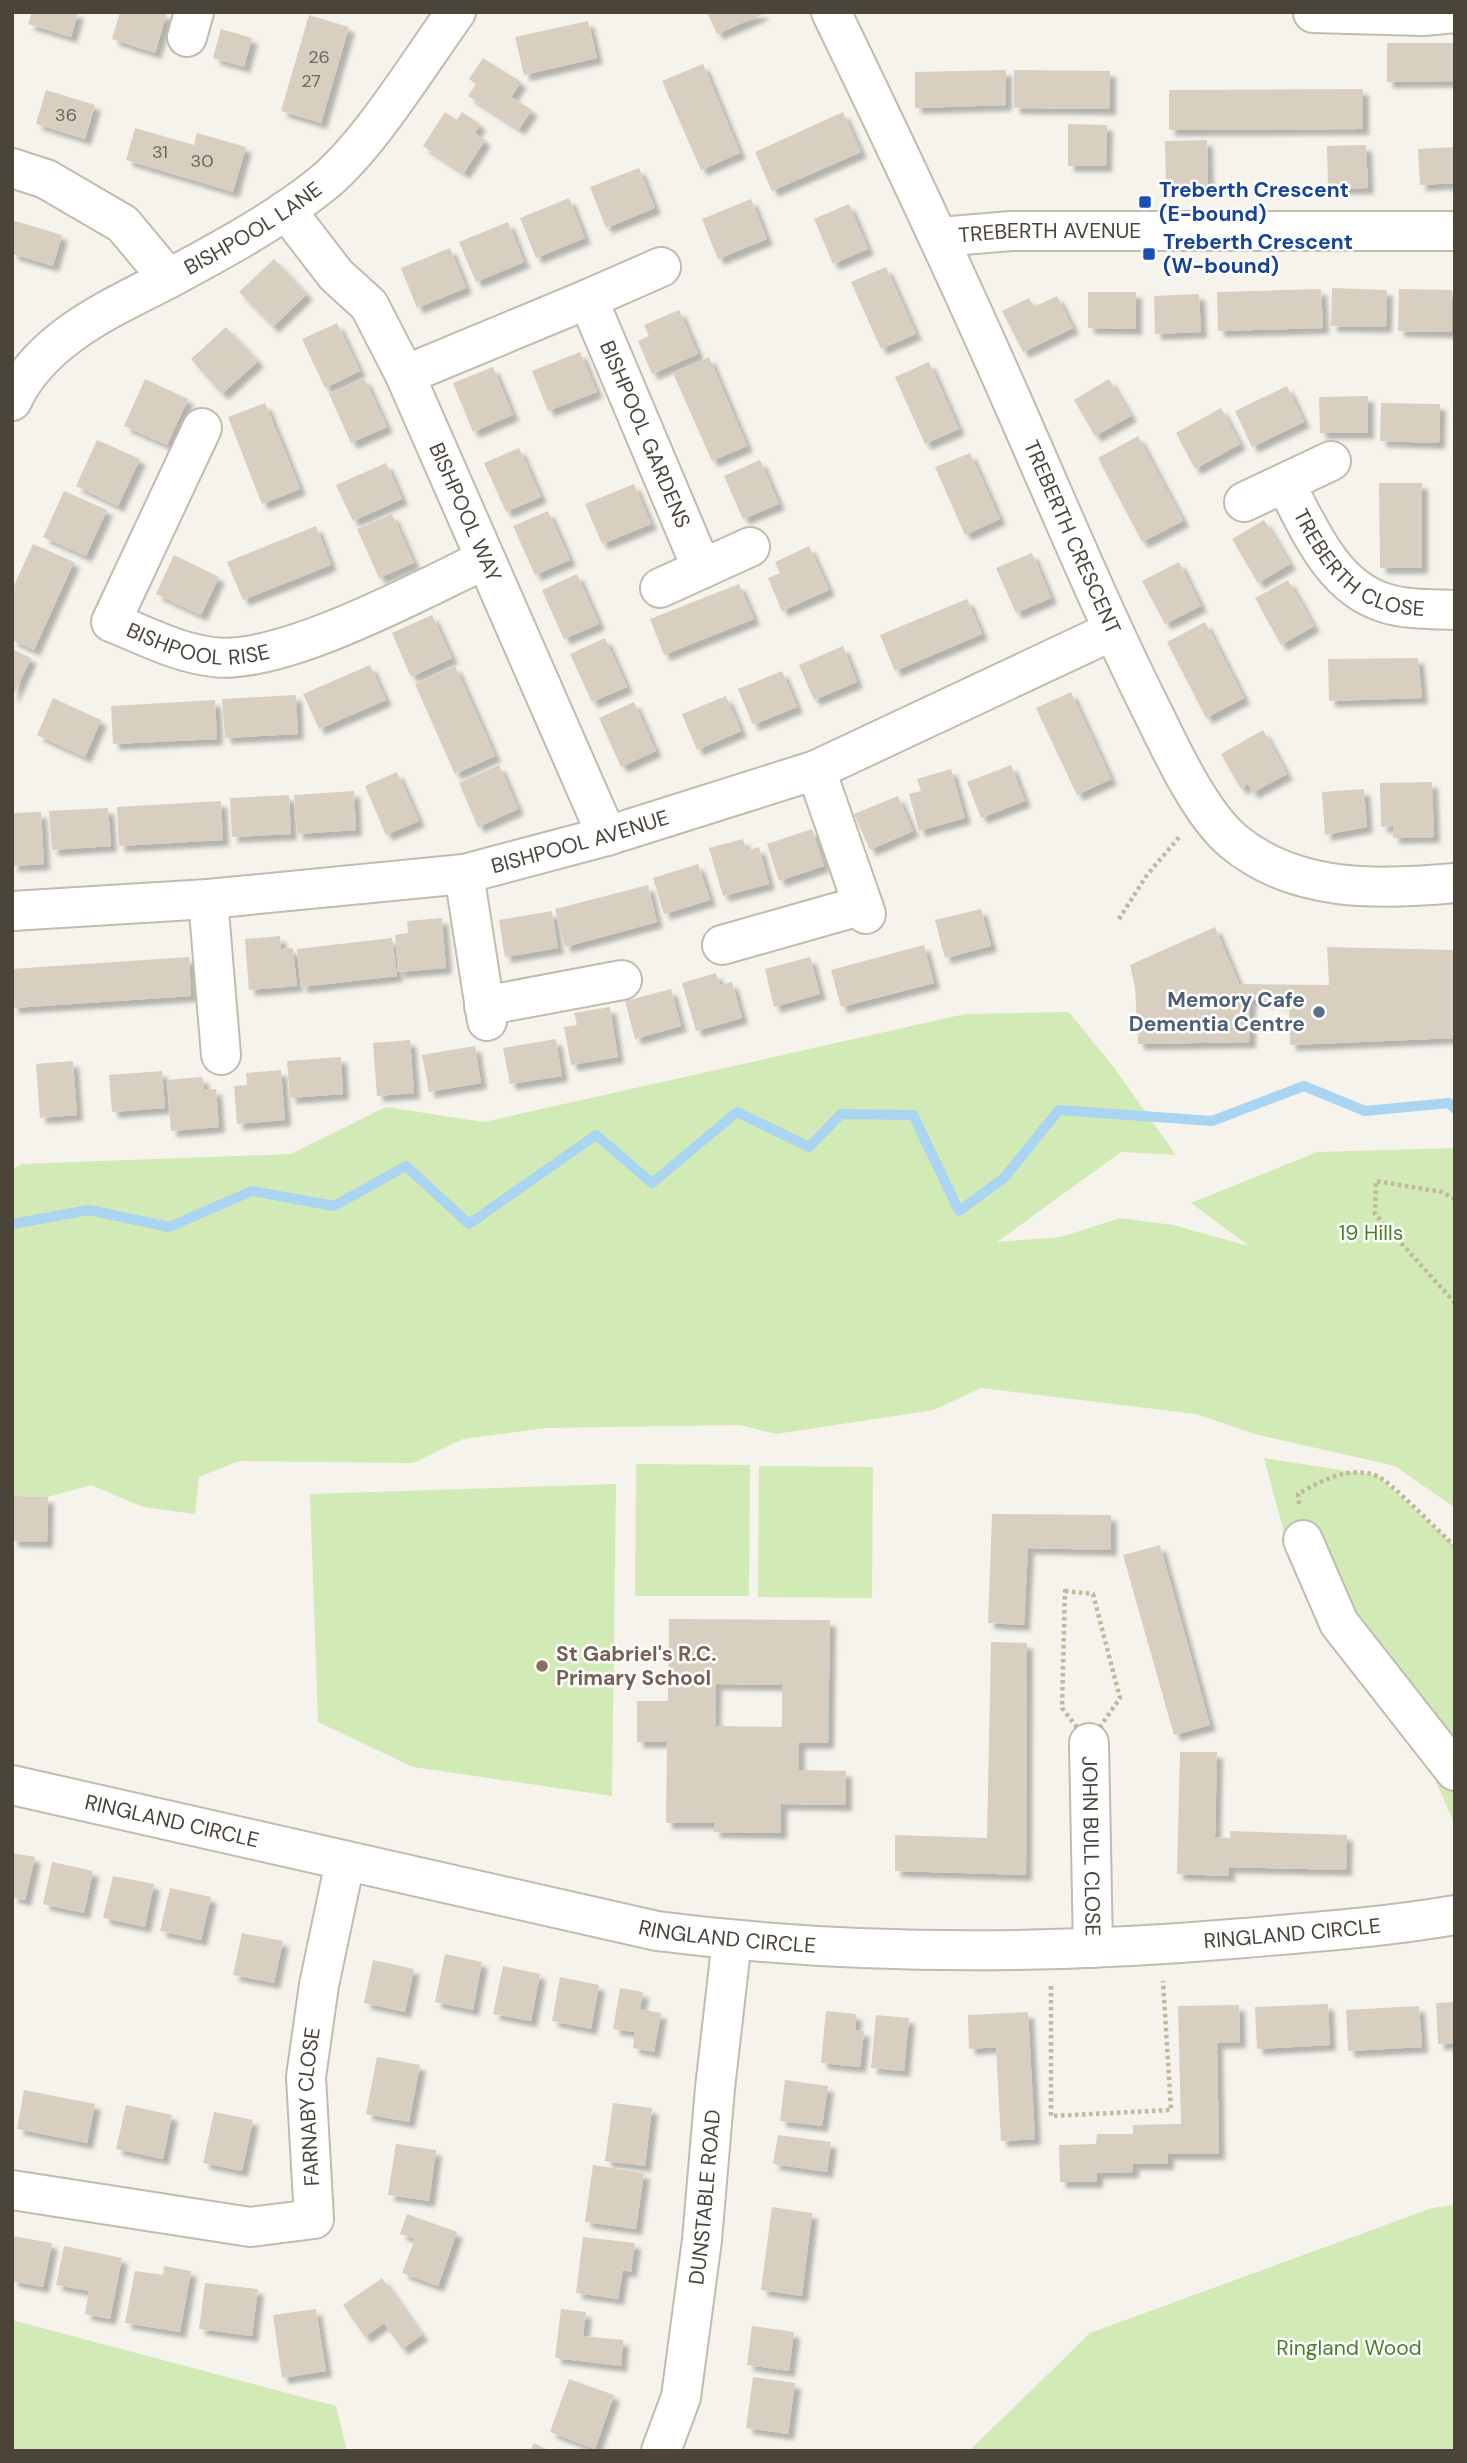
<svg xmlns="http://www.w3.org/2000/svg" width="1467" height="2463" viewBox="0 0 1467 2463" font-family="'DM Sans',sans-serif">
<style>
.green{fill:#d2eab5}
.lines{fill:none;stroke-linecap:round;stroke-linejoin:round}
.stream{stroke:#a9d4f2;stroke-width:10}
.building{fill:#d8cfc1;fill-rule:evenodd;filter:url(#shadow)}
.minor-casing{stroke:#c2bbae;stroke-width:42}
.path{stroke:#c4b79f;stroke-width:4.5;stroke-dasharray:3.5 3.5;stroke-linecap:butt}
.minor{stroke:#fff;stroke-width:38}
.transit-dot{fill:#1a4fb4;stroke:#fff;stroke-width:2.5}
.service-dot{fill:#5c6f8a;stroke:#fff;stroke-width:2.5}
.education-dot{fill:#8d6e63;stroke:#fff;stroke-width:2.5}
.labels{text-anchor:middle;stroke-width:5;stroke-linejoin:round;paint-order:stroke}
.number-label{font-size:18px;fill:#6e675b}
.transit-label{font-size:21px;font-weight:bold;fill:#164399;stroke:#fff;text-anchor:start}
.street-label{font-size:21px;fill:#4b4439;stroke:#fff}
.service-label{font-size:21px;font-weight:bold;fill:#4e5e75;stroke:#fff;text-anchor:end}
.park-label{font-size:21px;fill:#4a7f2a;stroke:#fff}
.education-label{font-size:21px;font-weight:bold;fill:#785e54;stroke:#fff;text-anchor:start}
</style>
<defs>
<filter id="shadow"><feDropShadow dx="6" dy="6" stdDeviation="2" flood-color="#0004"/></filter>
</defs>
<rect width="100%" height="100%" fill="#f6f3ec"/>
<g class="green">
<polygon points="1069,1012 1115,1069 1176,1155 1121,1152 997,1242 1061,1237 1120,1218 1173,1225 1249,1246 1191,1203 1317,1152 1455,1148 1455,1508 1395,1466 1255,1434 1196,1414 981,1388 934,1410 776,1434 740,1425 546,1428 463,1439 413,1463 239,1461 199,1477 195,1514 143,1507 91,1485 48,1497 12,1496 12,1170 22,1164 291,1154 386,1107 484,1122 965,1014"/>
<polygon points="1264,1458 1378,1476 1455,1546 1455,1825 1430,1768 1327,1633 1295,1574"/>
<polygon points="636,1464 750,1465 749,1596 635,1596"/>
<polygon points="759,1466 873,1467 872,1598 758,1597"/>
<polygon points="616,1484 612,1796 413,1767 318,1722 310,1494"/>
<polygon points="1455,2205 1455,2451 969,2451 1090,2333 1432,2208"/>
<polygon points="12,2320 336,2406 347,2451 12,2451"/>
</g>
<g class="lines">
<polyline class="stream" points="12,1224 89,1210 169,1227 252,1191 334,1206 406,1166 469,1224 596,1135 652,1183 737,1112 809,1147 841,1114 913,1115 959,1211 1004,1178 1059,1110 1212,1121 1304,1086 1365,1111 1449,1103 1455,1109"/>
</g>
<g class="building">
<polygon points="32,12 78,12 71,37 28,24"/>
<polygon points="120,12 167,13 155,53 112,39"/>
<polygon points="707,12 762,12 763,14 717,34"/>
<polygon points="309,15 349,27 321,123 281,111"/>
<polygon points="588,21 597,58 524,75 515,37"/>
<polygon points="221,29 252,38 244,67 213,58"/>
<polygon points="1387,43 1455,43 1455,81 1387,82"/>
<polygon points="483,58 521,82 511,97 532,110 519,129 468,96 476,84 469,79"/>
<polygon points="703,64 740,153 701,170 662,81"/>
<polygon points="1006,70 1006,105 915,108 915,72"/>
<polygon points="1014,70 1110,71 1110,109 1014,108"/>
<polygon points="1363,89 1363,129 1169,130 1169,90"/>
<polygon points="46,90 95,105 85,139 36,124"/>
<polygon points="445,112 457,120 462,112 480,124 475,133 485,140 464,173 423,146"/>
<polygon points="843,112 861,152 772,191 755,152"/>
<polygon points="1068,124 1107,125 1106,166 1068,166"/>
<polygon points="135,128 194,145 197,133 246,147 233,192 126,160"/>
<polygon points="1207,140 1208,185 1166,186 1165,141"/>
<polygon points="1366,145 1368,188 1328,189 1327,146"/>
<polygon points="1455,147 1455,183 1420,185 1418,149"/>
<polygon points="639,168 655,208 606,228 590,187"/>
<polygon points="569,198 585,238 536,258 520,218"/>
<polygon points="751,199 767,239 718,259 702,219"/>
<polygon points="849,204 868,249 833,264 814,219"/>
<polygon points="12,220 62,235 53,266 12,254"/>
<polygon points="508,222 524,262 476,282 459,242"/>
<polygon points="450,248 466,288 417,308 401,268"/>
<polygon points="274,259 307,294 273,327 239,292"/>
<polygon points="886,267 916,334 881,349 851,282"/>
<polygon points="1332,288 1387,290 1386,327 1331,326"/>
<polygon points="1321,289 1323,328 1218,331 1217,292"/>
<polygon points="1399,289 1452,290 1452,332 1398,331"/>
<polygon points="1088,292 1136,292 1136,329 1088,328"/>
<polygon points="1199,294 1201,332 1155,334 1154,296"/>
<polygon points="1057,296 1073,328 1023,352 1002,311 1029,298 1034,307"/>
<polygon points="679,310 698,354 652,374 638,341 649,336 644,325"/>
<polygon points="337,323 360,371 325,388 302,339"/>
<polygon points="226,327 258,361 222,394 191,359"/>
<polygon points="580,352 597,392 548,411 532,371"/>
<polygon points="709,357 747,446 712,461 673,373"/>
<polygon points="929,362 959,429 925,444 895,377"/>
<polygon points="493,367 513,415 473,432 453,383"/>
<polygon points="364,378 387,427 351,443 329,394"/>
<polygon points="145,379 188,399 167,445 124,426"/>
<polygon points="1109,379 1131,416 1095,436 1074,400"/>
<polygon points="1287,386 1304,422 1252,447 1235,411"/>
<polygon points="1368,396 1368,433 1320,433 1319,397"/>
<polygon points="265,403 300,489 262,504 228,417"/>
<polygon points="1381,403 1440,404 1439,443 1380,441"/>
<polygon points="1221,408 1240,444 1195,469 1176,433"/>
<polygon points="1138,436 1183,521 1142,542 1098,458"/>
<polygon points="97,440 140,459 118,506 76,486"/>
<polygon points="519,448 541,497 506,512 484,463"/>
<polygon points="970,453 1000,519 965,535 935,467"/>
<polygon points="760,460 779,504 743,519 724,476"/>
<polygon points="386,463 402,499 353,521 336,485"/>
<polygon points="1379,483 1422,483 1422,568 1380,568"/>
<polygon points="634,484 651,524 602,544 585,504"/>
<polygon points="64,491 107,510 86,556 43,537"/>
<polygon points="548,511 570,560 535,575 513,526"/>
<polygon points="392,514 414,563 379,578 357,529"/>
<polygon points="1264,520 1290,564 1258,583 1232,539"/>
<polygon points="316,526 331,565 243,600 227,562"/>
<polygon points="33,544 74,562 34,650 12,640 12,590"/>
<polygon points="809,546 829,590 782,611 768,578 780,573 775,562"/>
<polygon points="1032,553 1051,598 1016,613 996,568"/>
<polygon points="174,555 219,577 201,615 156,594"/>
<polygon points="1179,562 1201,606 1165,624 1142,581"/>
<polygon points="577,574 599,624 564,639 542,590"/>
<polygon points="1288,580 1314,626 1281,645 1255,598"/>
<polygon points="739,584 754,619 664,655 650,619"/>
<polygon points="967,599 982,634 895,671 880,635"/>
<polygon points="432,615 452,658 411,677 392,633"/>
<polygon points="1205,622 1244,698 1206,718 1167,642"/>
<polygon points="605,638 627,687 592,702 570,654"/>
<polygon points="843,646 857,682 814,700 799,665"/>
<polygon points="12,649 31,658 12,698"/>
<polygon points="1418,658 1422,698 1329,701 1328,659"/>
<polygon points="370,665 386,700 319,729 303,694"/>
<polygon points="455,666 495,756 455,774 415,684"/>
<polygon points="782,671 797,707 753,725 738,689"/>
<polygon points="1071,692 1111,779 1077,795 1036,708"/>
<polygon points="296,695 298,734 225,738 222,699"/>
<polygon points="726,696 741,731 697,750 682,714"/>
<polygon points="53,698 101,720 85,757 37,735"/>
<polygon points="215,700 217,739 113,744 111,706"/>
<polygon points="634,702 656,751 621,767 599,718"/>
<polygon points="1263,730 1287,774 1252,793 1248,784 1241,789 1221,754"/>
<polygon points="499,765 518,809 478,827 459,783"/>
<polygon points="1011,765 1025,801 981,818 967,782"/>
<polygon points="951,769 965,818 919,831 909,794 921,791 917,779"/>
<polygon points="397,772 419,821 386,835 365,786"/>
<polygon points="1432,782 1434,837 1393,838 1393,826 1381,827 1380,783"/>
<polygon points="1364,789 1367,827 1325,835 1322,792"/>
<polygon points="354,791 356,830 297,834 294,795"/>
<polygon points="289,795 291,834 232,837 230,798"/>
<polygon points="898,796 913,831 870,850 854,814"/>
<polygon points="221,801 223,840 119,846 117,807"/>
<polygon points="108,808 111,846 52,850 49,811"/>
<polygon points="41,812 44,864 12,866 12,813"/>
<polygon points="812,829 824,866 779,881 767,844"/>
<polygon points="743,839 747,851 759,847 769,884 723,896 709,848"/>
<polygon points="698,864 710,900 664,914 653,878"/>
<polygon points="648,885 657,922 565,947 555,909"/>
<polygon points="981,909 991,946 945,958 935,920"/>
<polygon points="552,911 558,948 505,957 499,920"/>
<polygon points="442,918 446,968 398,972 395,935 408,933 407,921"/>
<polygon points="1215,927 1239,984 1329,985 1327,947 1455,950 1455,1038 1290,1045 1289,1003 1250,999 1250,1042 1138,1044 1135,987 1130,965"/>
<polygon points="280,936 281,949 293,948 297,986 249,990 245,939"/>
<polygon points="392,938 397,976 301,987 297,949"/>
<polygon points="924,945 934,983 841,1007 831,970"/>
<polygon points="189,957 191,996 12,1008 12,969"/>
<polygon points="810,957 820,994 774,1007 765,969"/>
<polygon points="716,973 720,985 732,982 742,1018 696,1031 682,983"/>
<polygon points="671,989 681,1026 635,1039 625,1001"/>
<polygon points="610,1007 618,1057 571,1065 564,1027 577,1025 574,1013"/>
<polygon points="556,1039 562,1076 510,1084 503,1048"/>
<polygon points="410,1040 414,1093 377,1096 373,1043"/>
<polygon points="475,1046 481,1083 429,1092 422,1055"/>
<polygon points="341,1057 343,1094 290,1098 287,1061"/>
<polygon points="73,1061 77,1115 40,1118 36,1064"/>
<polygon points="281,1070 285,1120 237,1124 234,1086 247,1085 246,1073"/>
<polygon points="162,1071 165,1108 112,1112 109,1075"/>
<polygon points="202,1077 204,1090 216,1089 219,1127 171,1131 167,1080"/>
<polygon points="12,1496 48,1497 47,1542 12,1541"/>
<polygon points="992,1514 1111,1515 1111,1550 1028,1548 1024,1625 988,1623"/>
<polygon points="1160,1545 1210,1725 1174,1735 1123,1555"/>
<path d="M669 1619 830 1620 828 1743H799V1770L846 1771V1805L781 1804V1833L714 1832V1823H666L667 1742H637V1701H668ZM716 1684 782 1685V1727L715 1726Z"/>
<polygon points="991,1642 1027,1643 1026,1875 895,1871 895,1835 987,1838"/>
<polygon points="1180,1752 1217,1752 1215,1837 1230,1838 1230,1831 1347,1835 1346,1870 1229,1867 1229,1876 1177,1874"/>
<polygon points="12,1853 35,1857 25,1900 12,1897"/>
<polygon points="52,1862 93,1871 84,1913 43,1904"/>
<polygon points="113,1876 154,1884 145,1927 103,1918"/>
<polygon points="170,1888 211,1897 201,1940 160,1931"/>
<polygon points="242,1933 283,1941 274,1983 233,1975"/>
<polygon points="445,1954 482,1962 473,2010 435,2002"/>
<polygon points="373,1960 414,1969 405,2012 364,2003"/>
<polygon points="503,1966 540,1974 531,2021 493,2014"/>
<polygon points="560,1977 599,1985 591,2029 552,2021"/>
<polygon points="620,1988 643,1992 640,2009 661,2013 654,2052 633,2048 635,2032 613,2029"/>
<polygon points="1455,2002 1455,2043 1438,2044 1436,2003"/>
<polygon points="1328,2004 1330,2045 1257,2049 1255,2007"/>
<polygon points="1239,2005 1240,2042 1217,2043 1219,2154 1168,2154 1168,2164 1133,2164 1133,2172 1097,2173 1097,2182 1060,2182 1059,2145 1096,2144 1097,2134 1133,2134 1133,2125 1181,2124 1178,2006"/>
<polygon points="1419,2006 1422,2047 1348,2051 1346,2010"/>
<polygon points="826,2011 856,2014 855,2030 864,2031 860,2067 821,2063"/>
<polygon points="1028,2012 1035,2139 1001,2141 996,2047 969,2049 968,2015"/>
<polygon points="876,2015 909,2018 904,2071 871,2068"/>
<polygon points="377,2057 420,2065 409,2122 366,2114"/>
<polygon points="785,2080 828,2086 822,2126 780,2121"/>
<polygon points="24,2090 95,2104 87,2143 17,2129"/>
<polygon points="613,2103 652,2108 645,2166 605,2161"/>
<polygon points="126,2105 172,2115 163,2159 116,2149"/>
<polygon points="214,2112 253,2120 242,2171 203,2163"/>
<polygon points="778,2135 831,2142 827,2172 773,2164"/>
<polygon points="396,2144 436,2150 429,2201 388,2195"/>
<polygon points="593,2165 644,2173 636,2229 585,2222"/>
<polygon points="772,2207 812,2213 802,2296 761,2290"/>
<polygon points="407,2214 457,2232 438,2286 402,2273 415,2239 400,2234"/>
<polygon points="12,2236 52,2243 43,2287 12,2281"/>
<polygon points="583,2237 635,2243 631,2272 623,2270 618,2299 576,2293"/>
<polygon points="64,2246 122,2258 110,2319 85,2314 89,2291 56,2285"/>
<polygon points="164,2266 191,2271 180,2332 125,2323 135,2271 163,2275"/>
<polygon points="382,2278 422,2335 402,2349 384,2323 365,2337 343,2305"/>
<polygon points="205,2283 258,2289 252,2336 199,2329"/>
<polygon points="316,2309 326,2371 282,2378 273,2315"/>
<polygon points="561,2309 586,2312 583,2336 623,2340 621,2366 555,2358"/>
<polygon points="752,2326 794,2332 789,2371 747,2365"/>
<polygon points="753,2377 795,2383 788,2434 746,2428"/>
<polygon points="569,2379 614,2395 595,2449 550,2432"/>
<polygon points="534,2443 550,2451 530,2451"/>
</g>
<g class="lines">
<defs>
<g id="minor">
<path id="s1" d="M831 12C898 150 963 288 1024 428 1067 526 1108 624 1156 719 1174 756 1202 815 1233 841 1295 893 1379 890 1455 883"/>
<polyline points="1313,13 1423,16 1455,13"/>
<polyline points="187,37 194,12"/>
<polyline points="12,168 46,179 123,224 168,278"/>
<path id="s2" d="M286 210 336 275 369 305 405 375 607 836"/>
<path id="s3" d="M940 237 1011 231H1455"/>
<polyline points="588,299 661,267"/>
<path id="s4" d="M405 375 588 299 702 569"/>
<path id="s5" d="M12 401C40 339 111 308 168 279 220 251 276 221 322 184 369 146 419 63 456 12"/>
<path id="s6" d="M202 428 111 622C144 635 177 653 213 657 281 666 421 590 484 560"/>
<path id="s7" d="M1285 483C1309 528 1332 587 1385 603 1407 610 1433 609 1455 610"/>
<polyline points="1244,502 1331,461"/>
<polyline points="660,588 750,547"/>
<polyline points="816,770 866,914"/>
<polyline points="464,874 487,1021"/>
<polyline points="208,899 221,1055"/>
<path id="s8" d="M12 911 208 899 464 874 607 836 816 770 1112 631"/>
<polyline points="722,945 863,905"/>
<polyline points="484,1006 622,980"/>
<polyline points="1303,1540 1339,1623 1455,1771"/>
<path id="s9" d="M1089 1743 1093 1948"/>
<path id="s10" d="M12 1785 657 1931C851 1956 1049 1955 1244 1938 1315 1932 1385 1927 1455 1915"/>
<path id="s11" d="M12 2190 250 2227 314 2219 306 2077 319 1985 345 1862"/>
<path id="s12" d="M661 2451 681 2397 702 2240 715 2088 732 1940"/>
</g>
</defs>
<use href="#minor" class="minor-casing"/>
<g class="path">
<polyline points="1119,919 1147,875 1181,835"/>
<polyline points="1455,1199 1442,1192 1376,1181 1375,1214 1455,1303"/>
<path d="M1299 1504 1298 1494C1320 1481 1350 1465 1377 1476 1390 1481 1440 1533 1455 1546"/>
<polygon points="1065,1591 1093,1594 1120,1698 1089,1743 1062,1708"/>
<polyline points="1051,1986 1051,2116 1171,2110 1163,1981"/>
</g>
<use href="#minor" class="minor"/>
</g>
<g class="transit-dot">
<rect x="1138" y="195" width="14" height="14" rx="3.5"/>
<rect x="1142" y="247" width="14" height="14" rx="3.5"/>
</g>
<circle class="service-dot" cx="1319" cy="1012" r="7"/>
<circle class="education-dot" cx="542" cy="1666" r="7"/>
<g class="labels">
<g class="number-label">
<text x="319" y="63">26</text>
<text x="311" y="87">27</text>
<text x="66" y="121">36</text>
<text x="160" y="158">31</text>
<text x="202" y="167">30</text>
</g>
<g class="transit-label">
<text x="1159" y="197">Treberth Crescent<tspan x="1159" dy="24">(E-bound)</tspan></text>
<text x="1163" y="249">Treberth Crescent<tspan x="1163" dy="24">(W-bound)</tspan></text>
</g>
<g class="street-label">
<text dy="7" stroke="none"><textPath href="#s5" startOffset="301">BISHPOOL LANE</textPath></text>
<text dy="7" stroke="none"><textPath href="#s3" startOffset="110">TREBERTH AVENUE</textPath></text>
<text dy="7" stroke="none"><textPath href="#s4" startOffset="345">BISHPOOL GARDENS</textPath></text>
<text dy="7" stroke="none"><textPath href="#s2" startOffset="355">BISHPOOL WAY</textPath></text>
<text dy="7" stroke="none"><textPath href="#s1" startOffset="578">TREBERTH CRESCENT</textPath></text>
<text dy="7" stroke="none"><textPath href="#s7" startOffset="116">TREBERTH CLOSE</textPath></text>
<text dy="7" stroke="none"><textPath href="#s6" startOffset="306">BISHPOOL RISE</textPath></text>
<text dy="7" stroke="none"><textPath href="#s8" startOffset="574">BISHPOOL AVENUE</textPath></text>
<text dy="7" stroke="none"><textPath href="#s10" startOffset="164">RINGLAND CIRCLE</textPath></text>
<text dy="7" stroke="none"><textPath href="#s9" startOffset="103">JOHN BULL CLOSE</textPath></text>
<text dy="7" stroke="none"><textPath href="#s10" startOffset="1298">RINGLAND CIRCLE</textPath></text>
<text dy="7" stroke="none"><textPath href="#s10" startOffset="732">RINGLAND CIRCLE</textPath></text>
<text dy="7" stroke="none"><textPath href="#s11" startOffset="418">FARNABY CLOSE</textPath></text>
<text dy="7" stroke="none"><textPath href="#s12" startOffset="259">DUNSTABLE ROAD</textPath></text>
</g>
<g class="service-label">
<text x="1305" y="1007">Memory Cafe<tspan x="1305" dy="24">Dementia Centre</tspan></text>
</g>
<g class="park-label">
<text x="1371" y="1240">19 Hills</text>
<text x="1349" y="2355">Ringland Wood</text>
</g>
<g class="education-label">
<text x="556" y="1661">St Gabriel's R.C.<tspan x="556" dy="24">Primary School</tspan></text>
</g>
</g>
<rect width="1467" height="2463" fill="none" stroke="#4b4439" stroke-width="28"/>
</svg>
